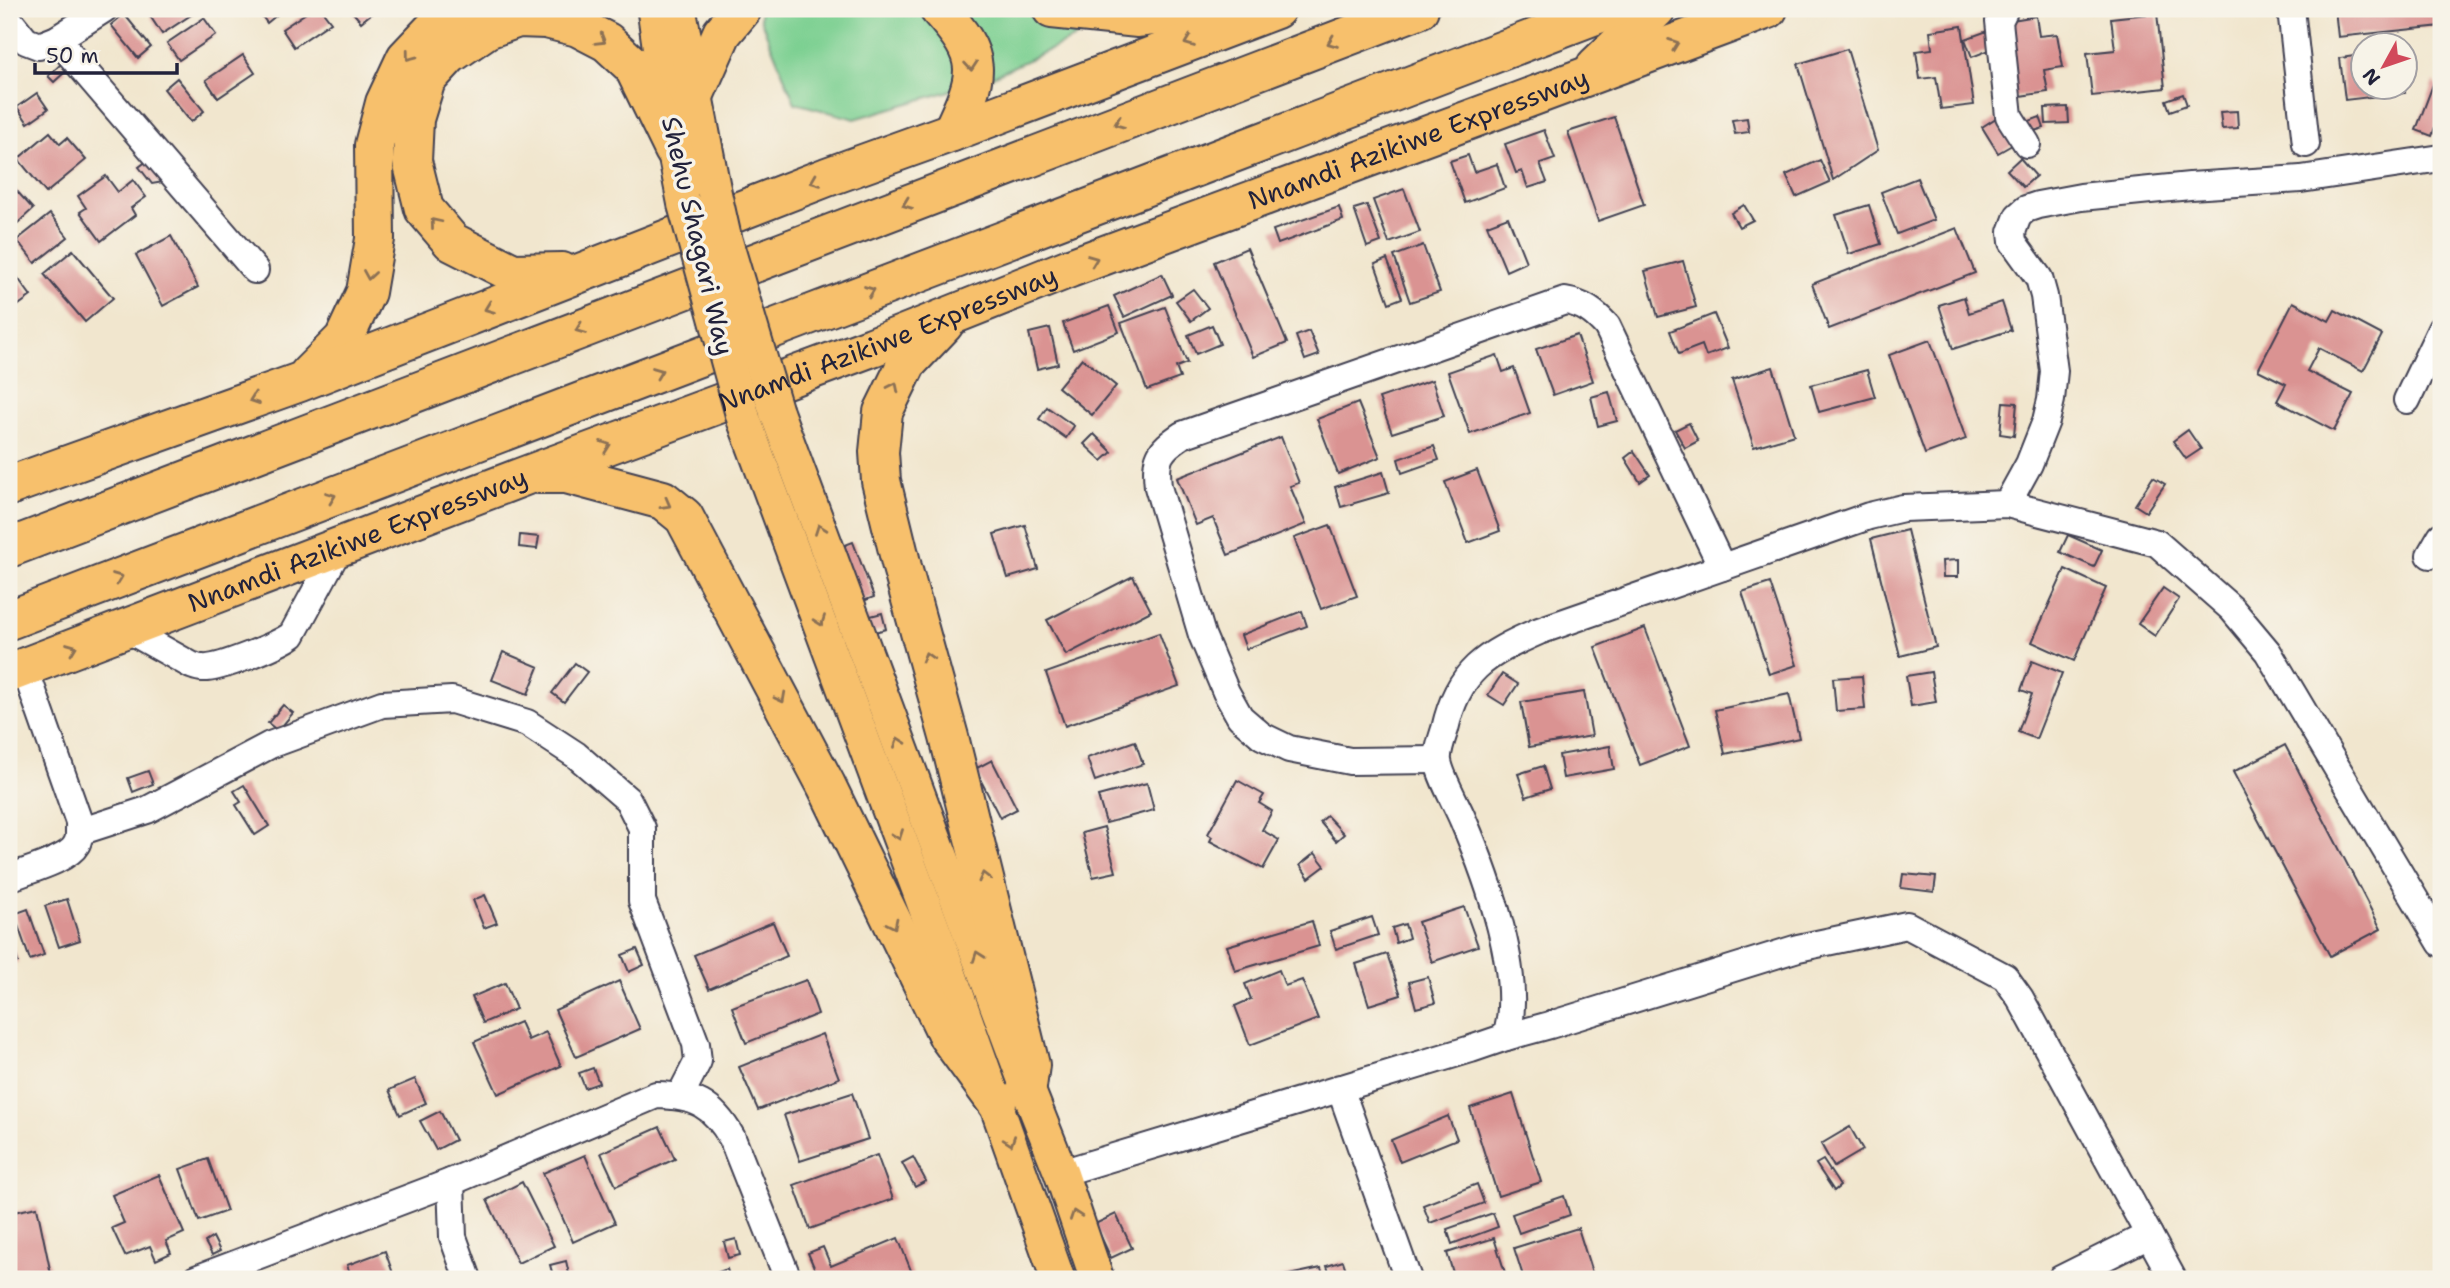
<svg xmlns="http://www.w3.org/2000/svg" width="2450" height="1288" viewBox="0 0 2450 1288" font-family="'Shantell Sans',sans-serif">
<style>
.green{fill:#7dd092;stroke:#507966;stroke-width:2}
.building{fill:#da9392}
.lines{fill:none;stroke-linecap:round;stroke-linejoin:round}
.minor-casing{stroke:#413f51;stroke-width:30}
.major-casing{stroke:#413f51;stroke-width:37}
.highway-casing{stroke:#413f51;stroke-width:42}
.minor{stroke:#fff;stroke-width:26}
.major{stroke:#f7c06c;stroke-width:33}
.highway{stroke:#f7c06c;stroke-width:38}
.major-bridge-casing{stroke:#413f51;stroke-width:37;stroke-linecap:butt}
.major-bridge{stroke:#f7c06c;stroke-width:33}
.oneway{stroke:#8c7154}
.labels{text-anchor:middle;stroke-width:7;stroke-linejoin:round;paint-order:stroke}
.street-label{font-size:26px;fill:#22223b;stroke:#f7f3e8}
</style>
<rect width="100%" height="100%" fill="#f7f3e8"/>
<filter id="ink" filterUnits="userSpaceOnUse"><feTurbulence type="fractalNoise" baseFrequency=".0143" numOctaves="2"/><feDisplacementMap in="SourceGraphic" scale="14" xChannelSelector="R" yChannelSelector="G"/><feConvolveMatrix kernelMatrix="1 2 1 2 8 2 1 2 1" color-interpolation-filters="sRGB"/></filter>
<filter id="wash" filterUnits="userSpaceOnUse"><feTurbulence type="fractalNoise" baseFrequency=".00686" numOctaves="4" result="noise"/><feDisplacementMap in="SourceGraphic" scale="28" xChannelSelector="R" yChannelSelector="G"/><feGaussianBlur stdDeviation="1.57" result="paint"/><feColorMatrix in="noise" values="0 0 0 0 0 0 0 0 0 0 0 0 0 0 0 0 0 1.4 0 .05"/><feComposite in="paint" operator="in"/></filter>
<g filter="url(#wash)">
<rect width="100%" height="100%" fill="#f1e6ce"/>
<polygon class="green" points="760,9 1138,9 980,82 855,119 795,103 760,18"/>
<g id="blocks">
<g class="building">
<polygon points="161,9 200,9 162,34 150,16"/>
<polygon points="257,9 273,9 278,14 267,23"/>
<polygon points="312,9 321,9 331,22 294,47 282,29"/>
<polygon points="350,9 377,9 361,22"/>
<polygon points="2335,9 2439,9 2441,26 2338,37"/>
<polygon points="2157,13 2165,88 2092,96 2087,53 2115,50 2111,18"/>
<polygon points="124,14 151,47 138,58 111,25"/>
<polygon points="2036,16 2039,36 2057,34 2063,67 2044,70 2048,92 2013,97 2001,22"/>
<polygon points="204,18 216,35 179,60 167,43"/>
<polygon points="1962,26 1974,105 1941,109 1936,77 1920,79 1916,51 1932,49 1930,31"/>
<polygon points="1990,30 1997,47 1972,57 1965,39"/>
<polygon points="1847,49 1878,150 1833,180 1798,64"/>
<polygon points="243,55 255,73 218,98 206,80"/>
<polygon points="2362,55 2362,88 2404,88 2405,93 2345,100 2340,58"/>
<polygon points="61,64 66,71 54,82 48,76"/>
<polygon points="177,78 204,111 191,122 164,89"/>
<polygon points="2434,82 2441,90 2441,109 2432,136 2416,130"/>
<polygon points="37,93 48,109 28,123 17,107"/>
<polygon points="2183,94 2187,105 2170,111 2166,100"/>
<polygon points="2068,107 2069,123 2046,124 2045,108"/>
<polygon points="2237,111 2238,128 2222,129 2220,112"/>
<polygon points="1614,117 1644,205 1598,221 1568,132"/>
<polygon points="2040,117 2044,128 2027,133 2024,123"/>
<polygon points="1747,118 1749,132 1735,134 1732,120"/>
<polygon points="1996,118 2012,145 1998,153 1982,127"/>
<polygon points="1544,130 1555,159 1540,164 1547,182 1528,188 1522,171 1516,173 1505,144"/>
<polygon points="50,132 60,144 67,138 86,160 46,193 18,159"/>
<polygon points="1468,155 1474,172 1497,164 1505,188 1465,203 1450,161"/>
<polygon points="2020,158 2036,176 2023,187 2007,170"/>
<polygon points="1820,160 1830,182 1796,197 1786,175"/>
<polygon points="147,161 163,182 152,184 139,167"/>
<polygon points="106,176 118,192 133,180 146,197 131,208 135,215 101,241 80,212 86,208 78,196"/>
<polygon points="1917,178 1934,220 1897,234 1881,192"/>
<polygon points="15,189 33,209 9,231 9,194"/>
<polygon points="1404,189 1420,232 1389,243 1373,200"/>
<polygon points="1367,205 1381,242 1367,247 1354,209"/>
<polygon points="1744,205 1753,220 1739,227 1731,213"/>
<polygon points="1869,205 1881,244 1849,254 1836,215"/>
<polygon points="1339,207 1343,220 1278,244 1273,230"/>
<polygon points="50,214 68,237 35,263 17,240"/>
<polygon points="1508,217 1526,262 1506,271 1487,225"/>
<polygon points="1957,228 1975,273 1829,329 1812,284"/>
<polygon points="171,236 198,287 163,306 136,255"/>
<polygon points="1423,245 1440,292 1410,302 1394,256"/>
<polygon points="1247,248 1287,343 1253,357 1214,262"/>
<polygon points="73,250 113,298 85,322 44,274"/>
<polygon points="1387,259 1402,298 1389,303 1375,264"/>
<polygon points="1683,261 1696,307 1658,317 1645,271"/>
<polygon points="9,266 31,296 9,312"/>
<polygon points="1162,274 1172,295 1124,317 1114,296"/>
<polygon points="1193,289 1208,308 1191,321 1176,301"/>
<polygon points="1964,297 1969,313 2002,302 2011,330 1953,349 1939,305"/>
<polygon points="2293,302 2329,321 2335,310 2382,335 2363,371 2319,348 2307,371 2353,394 2334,431 2277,401 2286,384 2258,370"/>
<polygon points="1109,306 1119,332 1073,350 1063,323"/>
<polygon points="1165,307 1187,363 1176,367 1180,378 1147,390 1121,323"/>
<polygon points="1714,314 1728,348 1706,356 1702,345 1679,354 1670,331"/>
<polygon points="1212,325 1220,344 1196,354 1188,335"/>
<polygon points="1050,328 1058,364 1037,369 1029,333"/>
<polygon points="1309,331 1319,355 1305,360 1296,336"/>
<polygon points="1577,335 1593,381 1553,395 1536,349"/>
<polygon points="1930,340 1966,439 1925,454 1889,355"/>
<polygon points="1497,355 1503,372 1514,368 1530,413 1470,434 1448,372"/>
<polygon points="1082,358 1116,386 1092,415 1058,387"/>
<polygon points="1773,367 1794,435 1754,447 1732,380"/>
<polygon points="1867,370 1875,397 1819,412 1811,385"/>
<polygon points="1432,380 1444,416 1392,433 1379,398"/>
<polygon points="1609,392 1617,421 1598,426 1591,397"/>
<polygon points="2003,402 2017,403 2014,436 2000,434"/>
<polygon points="1358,403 1380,457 1338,474 1317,419"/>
<polygon points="1047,407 1074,426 1066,438 1039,419"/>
<polygon points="1689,423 1698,441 1685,448 1675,430"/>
<polygon points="2188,430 2201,449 2186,459 2173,441"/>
<polygon points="1094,434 1112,452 1102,461 1084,444"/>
<polygon points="1281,437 1299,483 1290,486 1306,524 1228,555 1213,518 1196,525 1177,478"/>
<polygon points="1434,446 1439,460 1402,473 1398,459"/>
<polygon points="1634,451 1650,475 1640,482 1625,458"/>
<polygon points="1477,470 1500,531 1468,543 1445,482"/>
<polygon points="1383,472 1389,493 1341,507 1335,487"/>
<polygon points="2153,477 2165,484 2146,512 2135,505"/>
<polygon points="1025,525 1038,569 1008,578 994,534"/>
<polygon points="1330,525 1357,596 1321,609 1294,538"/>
<polygon points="1907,530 1936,647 1900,656 1871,539"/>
<polygon points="520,535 539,537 537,549 519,547"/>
<polygon points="2068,535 2102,550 2094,567 2060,552"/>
<polygon points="853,542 874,597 853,605 832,550"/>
<polygon points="1958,560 1958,577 1943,577 1942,561"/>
<polygon points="2065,569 2106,588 2074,661 2032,642"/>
<polygon points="1133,576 1151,611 1066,655 1047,620"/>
<polygon points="1770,583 1797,665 1769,674 1742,592"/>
<polygon points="2163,588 2179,599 2155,636 2138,624"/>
<polygon points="1302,611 1307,626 1246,649 1241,635"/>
<polygon points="882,613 886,629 867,634 863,618"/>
<polygon points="1645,628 1690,746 1640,765 1595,647"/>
<polygon points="1159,633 1179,686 1065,726 1046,673"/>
<polygon points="503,652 539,667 528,694 492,680"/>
<polygon points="2032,661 2062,673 2036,739 2018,732 2032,694 2021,690"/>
<polygon points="575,663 587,672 564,702 552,693"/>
<polygon points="1931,672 1936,702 1911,706 1906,676"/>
<polygon points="1502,674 1518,684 1504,705 1488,695"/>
<polygon points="1862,676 1865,709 1836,711 1833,678"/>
<polygon points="1584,692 1592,736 1529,747 1521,702"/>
<polygon points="1789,694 1799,738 1725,754 1715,710"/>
<polygon points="283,705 293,713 278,731 268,723"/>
<polygon points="1135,741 1143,764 1095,781 1087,758"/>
<polygon points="2285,745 2381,929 2330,956 2233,772"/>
<polygon points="1610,746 1614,769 1563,778 1559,755"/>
<polygon points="992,760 1017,809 1000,818 975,769"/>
<polygon points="1543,766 1550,789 1526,797 1518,774"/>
<polygon points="148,771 153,784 133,792 128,778"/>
<polygon points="1237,780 1264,795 1259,803 1272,811 1262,830 1279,840 1263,869 1210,841 1212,837 1208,834"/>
<polygon points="1147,783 1154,810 1106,823 1098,796"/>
<polygon points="244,785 269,826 255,835 236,805 241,802 234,791"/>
<polygon points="1327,816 1344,834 1336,841 1320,822"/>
<polygon points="1104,827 1116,872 1093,877 1082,833"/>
<polygon points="1315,853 1325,866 1309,878 1300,865"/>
<polygon points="1903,874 1936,877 1934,892 1901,888"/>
<polygon points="485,895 497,923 484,928 473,900"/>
<polygon points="67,899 80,940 59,947 45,906"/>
<polygon points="1464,907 1478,946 1432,962 1418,922"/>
<polygon points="28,909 44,955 30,960 14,914"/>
<polygon points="1372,917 1378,935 1336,949 1330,931"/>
<polygon points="1312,921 1319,946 1235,971 1227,946"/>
<polygon points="773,922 787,956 709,989 694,955"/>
<polygon points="1405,924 1409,938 1396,943 1392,928"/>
<polygon points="9,932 18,962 9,965"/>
<polygon points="637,949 644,965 629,972 622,955"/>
<polygon points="1387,954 1401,995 1369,1005 1356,964"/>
<polygon points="1279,970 1285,986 1302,980 1318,1019 1250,1045 1235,1006 1251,999 1245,984"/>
<polygon points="1428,977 1435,1003 1416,1008 1409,982"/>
<polygon points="806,980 818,1014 746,1043 732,1007"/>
<polygon points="619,981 640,1029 576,1057 555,1010"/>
<polygon points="505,983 516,1009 483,1023 472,997"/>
<polygon points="520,1022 528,1040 546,1032 561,1066 498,1094 474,1042"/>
<polygon points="822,1034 839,1078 758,1110 739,1067"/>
<polygon points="593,1068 599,1083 585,1088 579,1073"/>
<polygon points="415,1079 426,1103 400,1115 389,1090"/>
<polygon points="852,1093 868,1139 800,1161 784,1115"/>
<polygon points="1513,1094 1541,1182 1498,1196 1470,1108"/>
<polygon points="440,1111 455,1140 436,1150 420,1121"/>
<polygon points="1448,1116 1457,1139 1400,1162 1391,1140"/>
<polygon points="660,1127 675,1159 616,1186 601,1153"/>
<polygon points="1850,1127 1863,1150 1834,1167 1821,1144"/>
<polygon points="585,1155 615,1223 573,1242 543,1173"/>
<polygon points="877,1155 893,1199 810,1229 794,1185"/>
<polygon points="913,1157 926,1181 915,1187 902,1163"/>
<polygon points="208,1159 227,1211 199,1221 180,1169"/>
<polygon points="1823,1160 1840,1186 1834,1191 1816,1164"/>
<polygon points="159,1175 184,1233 166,1241 171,1253 156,1260 150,1246 125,1256 112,1228 124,1223 112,1195"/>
<polygon points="522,1182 554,1246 518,1263 487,1200"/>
<polygon points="1477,1184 1484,1203 1430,1223 1423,1205"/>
<polygon points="1564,1196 1570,1215 1519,1233 1512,1214"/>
<polygon points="37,1207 52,1279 9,1279 9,1213"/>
<polygon points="1493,1213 1498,1227 1452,1244 1447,1229"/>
<polygon points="1116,1214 1132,1248 1111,1258 1095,1224"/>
<polygon points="1578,1228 1594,1279 1524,1279 1514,1248"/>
<polygon points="213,1237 220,1251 212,1255 205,1242"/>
<polygon points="898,1238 914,1278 912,1279 819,1279 808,1253 823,1247 831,1266"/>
<polygon points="1494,1238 1507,1279 1455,1279 1447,1253"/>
<polygon points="736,1239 740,1255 728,1258 724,1242"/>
<polygon points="385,1251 395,1279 352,1279 347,1265"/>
<polygon points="566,1261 570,1278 554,1279 550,1265"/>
<polygon points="1343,1261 1349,1279 1331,1279 1327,1266"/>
<polygon points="1321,1268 1324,1279 1275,1279 1275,1278"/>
<polygon points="727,1269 730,1279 699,1279"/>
</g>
</g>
</g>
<g filter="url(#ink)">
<use href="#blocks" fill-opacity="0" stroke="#413f51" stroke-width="2"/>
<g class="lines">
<defs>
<g id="minor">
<polyline points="2005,9 1999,21 2009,116 2027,144"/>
<polyline points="2291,9 2306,144"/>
<polyline points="9,20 26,41 39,46 57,39 104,9"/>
<polyline points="57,39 255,270"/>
<polyline points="2407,400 2441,329"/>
<polyline points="2007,504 2029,464 2046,421 2051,400 2054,371 2044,296 2039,278 2013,242 2012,232 2018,216 2026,209 2038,205 2081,197 2190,186 2301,179 2441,158"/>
<polyline points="2430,555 2441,536"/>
<path d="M125 628 191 665C194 666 198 668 202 668 218 670 278 645 292 635L340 546"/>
<path d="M1437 760 1350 761 1289 749 1262 736 1240 717 1226 692 1202 635 1158 487C1155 458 1158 451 1182 435L1565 301C1584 304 1594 312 1607 326L1722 567"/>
<polyline points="79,832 147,810 270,745 382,704 452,700 527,723 576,755 628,800 642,828 642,901 696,1044 698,1061 680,1096"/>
<path d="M9 878C25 871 68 860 76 845 80 839 79 829 79 822L24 666"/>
<polyline points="1506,1037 1550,1025 1798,948 1907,925 2005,977 2020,998 2173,1279"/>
<polyline points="1340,1088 1408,1279"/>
<path d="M1061 1173 1471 1049 1506 1037C1525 978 1487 876 1463 820 1457 805 1440 776 1438 761 1437 752 1442 738 1445 729 1458 670 1485 655 1539 631L1869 516 1903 508 2007 504 2157 543 2232 609 2268 652 2441 943"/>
<polyline points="451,1182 453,1237 468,1279"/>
<path d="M196 1279 451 1182 656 1095C695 1096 712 1103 732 1138L788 1279"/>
<polyline points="2061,1279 2149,1235"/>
</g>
<g id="major">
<polyline points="654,9 674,150 685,206"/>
<polyline points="679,9 714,191"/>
<polyline points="776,411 1027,1087 1061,1173 1097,1279"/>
<polyline points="744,420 940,947 1058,1279"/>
</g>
<g id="highway">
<path d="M939 9C984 59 980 73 952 132"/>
<polyline points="1052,9 1138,18 1212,9"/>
<polyline points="1596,66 1656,9"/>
<polyline points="694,96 722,33 742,9"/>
<polyline points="562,272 513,273 452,242 424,209 412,161 414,119 426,80 449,55 487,29 518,18 546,19 578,27 607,42 633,66 674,150"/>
<polyline points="944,324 907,363 883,412 879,452 881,481 902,567 949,737 1030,1065 1027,1087"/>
<polyline points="309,374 344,339 366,292 375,239 374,145 385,103 406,58 444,18 458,9"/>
<polyline points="539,474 566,474 663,500 684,517 826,785 948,1036 997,1103"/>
<polyline points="9,486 300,382 827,177 952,132 1276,9"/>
<polyline points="9,548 1419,9"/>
<polyline points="9,620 1611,9"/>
<path id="s1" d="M9 673 530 474 872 347 1070 268 1768 9"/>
</g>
</defs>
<use href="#minor" class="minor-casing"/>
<use href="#major" class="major-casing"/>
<use href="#highway" class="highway-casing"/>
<use href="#minor" class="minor"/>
<use href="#major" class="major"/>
<use href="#highway" class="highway"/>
<defs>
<g id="major-bridge">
<polyline points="714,191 724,236 776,411"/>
<polyline points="685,206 744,420"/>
</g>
</defs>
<use href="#major-bridge" class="major-bridge-casing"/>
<use href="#major-bridge" class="major-bridge"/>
</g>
<defs><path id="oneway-chevron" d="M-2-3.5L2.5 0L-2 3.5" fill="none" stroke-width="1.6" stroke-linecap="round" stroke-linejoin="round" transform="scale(1.75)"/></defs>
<g class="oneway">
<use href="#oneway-chevron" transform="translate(601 40) rotate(31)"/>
<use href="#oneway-chevron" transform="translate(1189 42) rotate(159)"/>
<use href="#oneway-chevron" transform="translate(1332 42) rotate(159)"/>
<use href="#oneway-chevron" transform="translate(1674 44) rotate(-20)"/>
<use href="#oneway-chevron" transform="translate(410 56) rotate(127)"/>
<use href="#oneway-chevron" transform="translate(971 66) rotate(85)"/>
<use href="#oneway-chevron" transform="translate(1119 123) rotate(159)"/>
<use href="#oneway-chevron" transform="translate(815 181) rotate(158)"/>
<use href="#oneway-chevron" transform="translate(907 204) rotate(159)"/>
<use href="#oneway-chevron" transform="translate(435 223) rotate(-130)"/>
<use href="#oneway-chevron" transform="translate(1093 260) rotate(-21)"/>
<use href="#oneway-chevron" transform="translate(369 275) rotate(99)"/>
<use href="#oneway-chevron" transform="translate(870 291) rotate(-21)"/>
<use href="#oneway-chevron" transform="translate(489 308) rotate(159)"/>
<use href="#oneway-chevron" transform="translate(580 329) rotate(159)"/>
<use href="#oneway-chevron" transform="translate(658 372) rotate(-21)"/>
<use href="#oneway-chevron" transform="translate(894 387) rotate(-64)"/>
<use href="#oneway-chevron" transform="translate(254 399) rotate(160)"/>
<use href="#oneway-chevron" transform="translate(606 446) rotate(-20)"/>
<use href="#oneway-chevron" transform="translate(331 497) rotate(-21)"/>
<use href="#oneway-chevron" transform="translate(666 504) rotate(29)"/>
<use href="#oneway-chevron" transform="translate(820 529) rotate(-110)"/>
<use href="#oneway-chevron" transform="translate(118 578) rotate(-21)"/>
<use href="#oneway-chevron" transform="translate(820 621) rotate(70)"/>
<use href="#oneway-chevron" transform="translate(72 648) rotate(-21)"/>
<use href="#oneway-chevron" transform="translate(927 657) rotate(-106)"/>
<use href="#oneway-chevron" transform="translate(781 698) rotate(62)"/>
<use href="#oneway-chevron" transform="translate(899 742) rotate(-110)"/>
<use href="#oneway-chevron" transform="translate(898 835) rotate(70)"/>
<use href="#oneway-chevron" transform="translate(984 877) rotate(-104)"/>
<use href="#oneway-chevron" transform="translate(893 924) rotate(64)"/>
<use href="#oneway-chevron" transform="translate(978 956) rotate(-110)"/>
<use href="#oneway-chevron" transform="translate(1010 1141) rotate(71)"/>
<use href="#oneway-chevron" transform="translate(1075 1215) rotate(-109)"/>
</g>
</g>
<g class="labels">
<g class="street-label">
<text dy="9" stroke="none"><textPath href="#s1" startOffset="1507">Nnamdi Azikiwe Expressway</textPath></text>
<text transform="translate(698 236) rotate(77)" y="9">Shehu Shagari Way</text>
<text dy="9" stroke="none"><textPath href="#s1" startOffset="940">Nnamdi Azikiwe Expressway</textPath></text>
<text dy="9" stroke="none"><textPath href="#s1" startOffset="373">Nnamdi Azikiwe Expressway</textPath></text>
</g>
</g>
<rect width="2450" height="1288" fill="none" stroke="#f7f3e8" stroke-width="35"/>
<g transform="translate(2384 66) rotate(230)"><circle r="33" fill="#f7f3e8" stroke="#a29fa3" stroke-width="2"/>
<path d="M0-5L12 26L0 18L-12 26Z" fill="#d1495b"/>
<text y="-10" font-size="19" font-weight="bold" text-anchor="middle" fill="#22223b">N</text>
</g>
<path d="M35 63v10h142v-10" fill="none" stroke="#22223b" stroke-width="3.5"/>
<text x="46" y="63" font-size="21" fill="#22223b" stroke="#f7f3e8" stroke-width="5" paint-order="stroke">50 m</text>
</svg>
